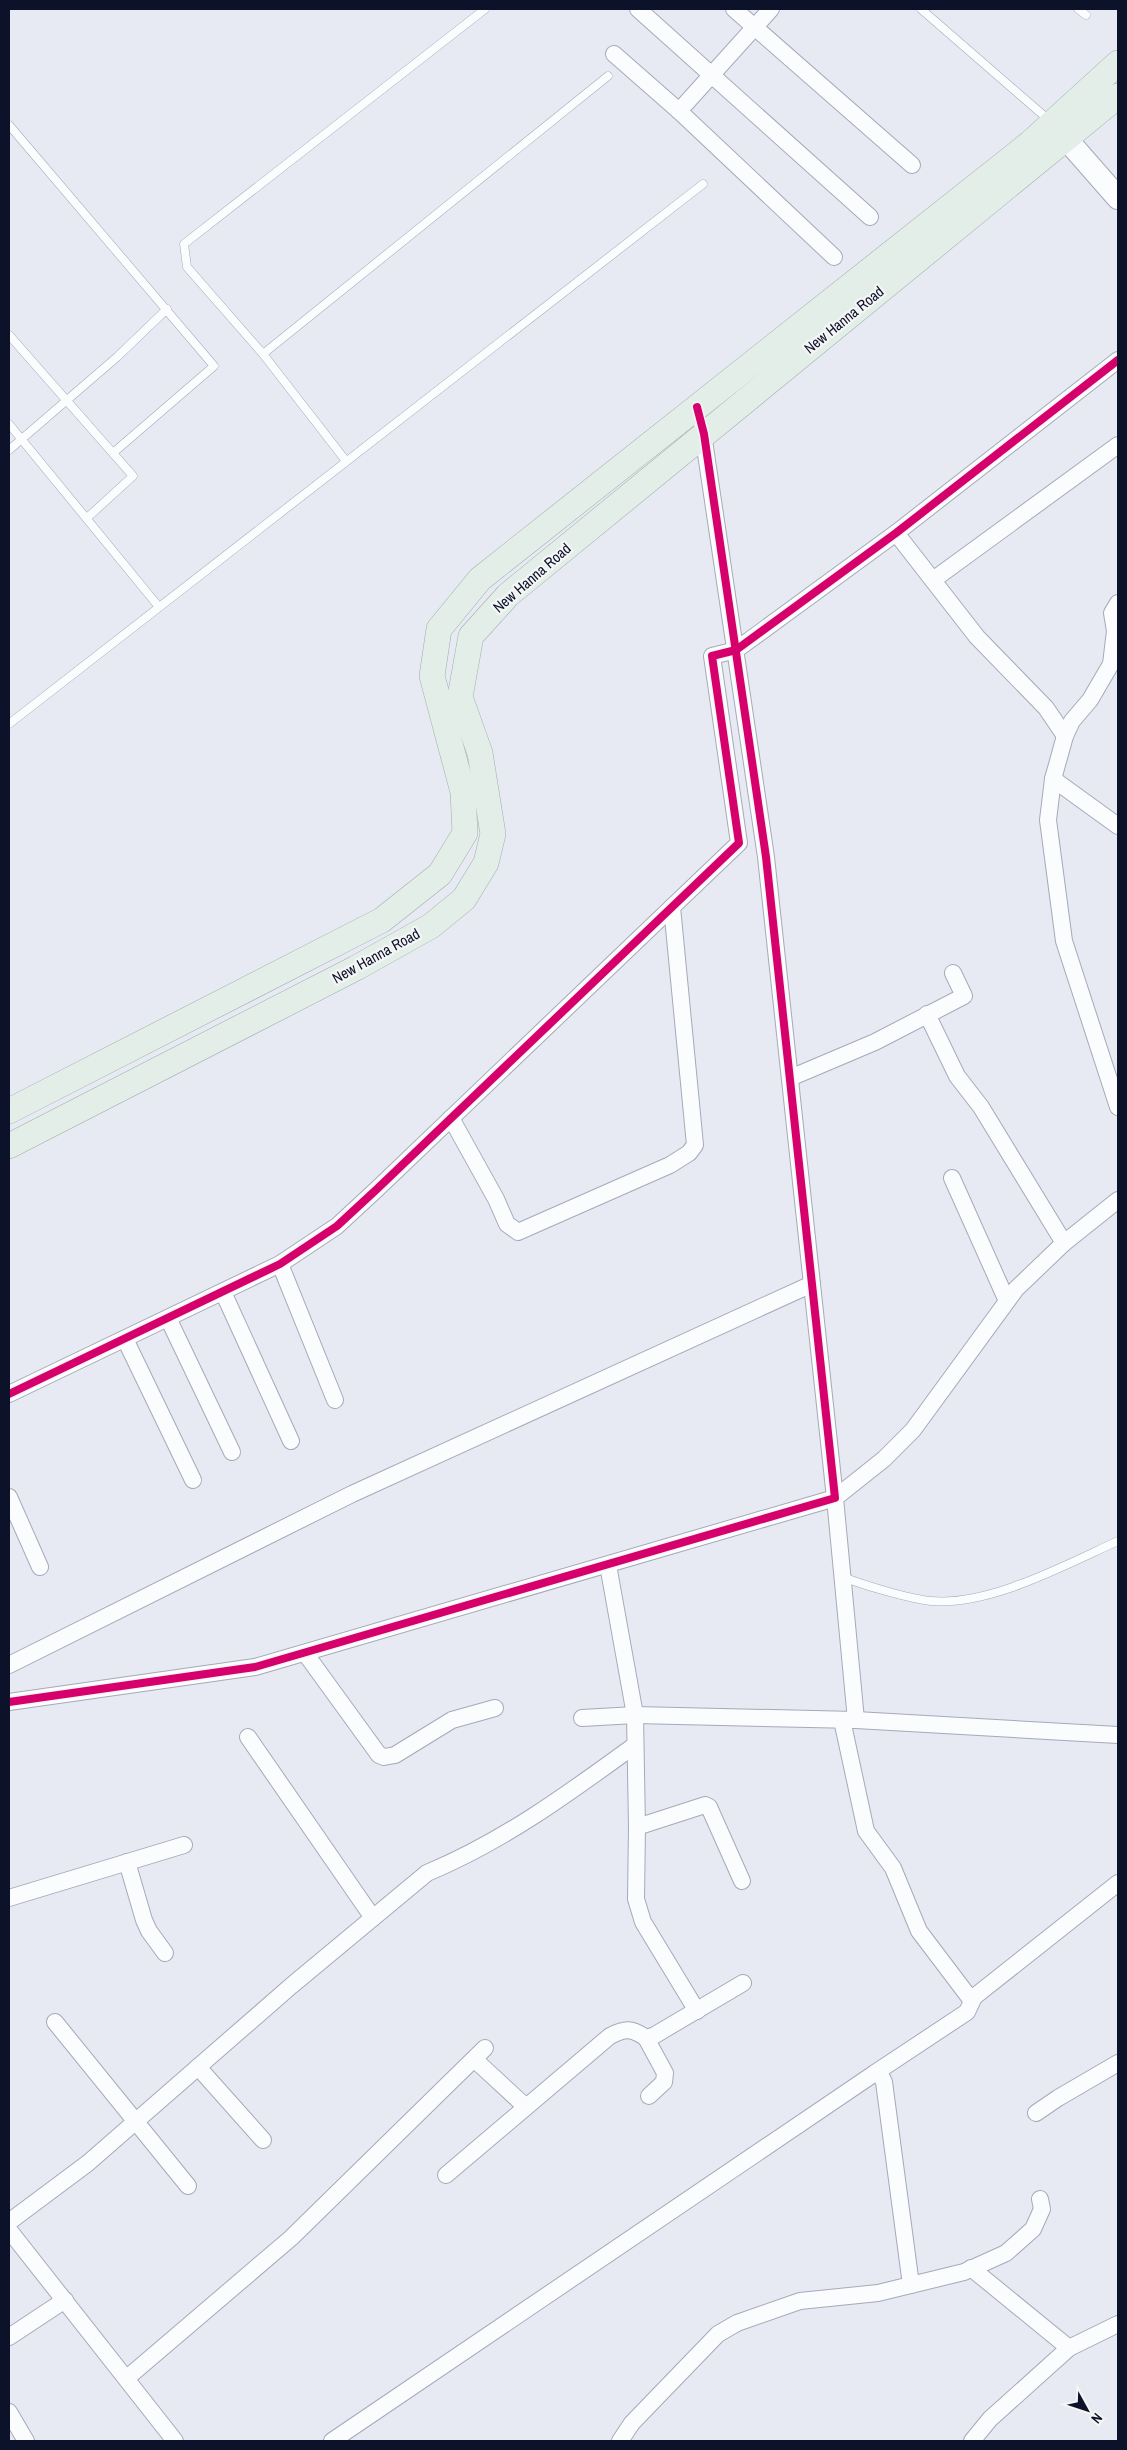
<svg xmlns="http://www.w3.org/2000/svg" width="1127" height="2450" viewBox="0 0 1127 2450" font-family="'Archivo Narrow',sans-serif">
<style>
.lines{fill:none;stroke-linecap:round;stroke-linejoin:round}
.lane-casing{stroke:#a4aab9;stroke-width:9}
.street-casing{stroke:#a4aab9;stroke-width:18}
.secondary-casing{stroke:#a4aab9;stroke-width:24}
.primary-casing{stroke:#9dafa8;stroke-width:26}
.lane{stroke:#fbfcfd;stroke-width:8}
.street{stroke:#fbfcfd;stroke-width:16}
.secondary{stroke:#fbfcfd;stroke-width:22}
.primary{stroke:#e4eee9;stroke-width:25}
.cycleway-casing{stroke:#f5f5f5;stroke-width:11}
.cycleway{stroke:#d6006c;stroke-width:8}
.labels{text-anchor:middle;stroke-width:4.5;stroke-linejoin:round;paint-order:stroke}
.street-label{font-size:15px;fill:#0b122a;stroke:#f5f5f5}
</style>
<rect width="100%" height="100%" fill="#e7eaf2"/>
<g class="lines">
<defs>
<g id="lane">
<polyline points="921,9 1050,121"/>
<polyline points="1078,9 1086,15"/>
<polyline points="9,125 214,366 113,453"/>
<polyline points="9,335 133,476 87,518"/>
<polyline points="263,354 608,76"/>
<polyline points="9,424 159,607"/>
<polyline points="9,450 117,357 167,309"/>
<polyline points="346,461 263,354 187,267 184,244 485,9"/>
<polyline points="9,724 703,184"/>
<path d="M843 1577C863 1585 910 1599 931 1601 990 1606 1065 1565 1118 1541"/>
</g>
<g id="street">
<polyline points="638,9 870,217"/>
<polyline points="734,9 912,165"/>
<polyline points="614,54 679,111 834,257"/>
<polyline points="679,111 771,9"/>
<polyline points="896,533 977,637 1046,708 1065,736"/>
<polyline points="933,580 1118,445"/>
<polyline points="1118,603 1112,613 1115,631 1111,664 1090,700 1072,721 1065,736 1053,779 1048,820 1064,941 1118,1107"/>
<polyline points="1053,779 1118,826"/>
<polyline points="927,1014 957,1076 981,1107 1064,1243"/>
<polyline points="790,1078 875,1042 964,996 953,973"/>
<polyline points="451,1118 496,1199 507,1224 518,1232 670,1165 689,1153 695,1145 672,907"/>
<polyline points="952,1178 1007,1301"/>
<polyline points="280,1264 335,1400"/>
<polyline points="223,1292 291,1441"/>
<polyline points="168,1318 232,1452"/>
<polyline points="125,1339 193,1480"/>
<polyline points="9,1394 280,1264 337,1226 377,1189 739,843 712,656 736,650 896,533 1118,360"/>
<polyline points="9,1497 40,1567"/>
<polyline points="608,1565 635,1715 637,1827 636,1899 643,1922 697,2011"/>
<polyline points="305,1653 379,1755 384,1757 395,1755 452,1720 495,1708"/>
<polyline points="9,1665 352,1494 812,1284"/>
<polyline points="9,1702 255,1667 835,1498 766,857 702,427"/>
<polyline points="582,1718 635,1715 856,1720 1118,1735"/>
<polyline points="842,1720 866,1831 893,1868 919,1931 972,2001"/>
<polyline points="856,1720 835,1498 884,1459 913,1430 1016,1289 1064,1243 1118,1200"/>
<polyline points="248,1737 373,1918"/>
<polyline points="637,1827 705,1805 709,1807 742,1881"/>
<polyline points="127,1862 144,1920 149,1931 165,1953"/>
<polyline points="9,1898 184,1845"/>
<polyline points="55,2022 188,2186"/>
<polyline points="646,2038 665,2073 664,2082 649,2096"/>
<polyline points="474,2059 526,2107"/>
<polyline points="198,2067 263,2140"/>
<polyline points="875,2073 967,2012 974,1997 1118,1883"/>
<polyline points="1036,2113 1058,2098 1118,2063"/>
<path d="M446 2175 610 2036C625 2028 632 2028 646 2038L655 2035 743 1983"/>
<path d="M9 2222 88 2163 291 1986 427 1873C504 1841 569 1793 635 1745"/>
<polyline points="9,2230 175,2441"/>
<polyline points="971,2268 1069,2348"/>
<polyline points="9,2337 65,2300"/>
<polyline points="127,2378 291,2238 485,2048"/>
<polyline points="9,2412 26,2441"/>
<polyline points="332,2441 875,2073 881,2076 884,2082 911,2285"/>
<polyline points="620,2441 632,2423 718,2334 737,2323 800,2301 878,2293 964,2272 1006,2253 1033,2229 1042,2209 1040,2199"/>
<polyline points="972,2441 990,2419 1069,2348 1118,2324"/>
</g>
<polyline id="secondary" points="1054,125 1118,198"/>
<g id="primary">
<polyline points="9,1111 382,920 440,874 465,833 463,792 432,676 439,629 480,579 1029,144 1118,63"/>
<polyline points="9,1146 356,968 431,926 464,899 486,863 493,834 480,753 460,697 471,636 508,595 1118,96"/>
</g>
</defs>
<use href="#lane" class="lane-casing"/>
<use href="#street" class="street-casing"/>
<use href="#secondary" class="secondary-casing"/>
<use href="#primary" class="primary-casing"/>
<use href="#lane" class="lane"/>
<use href="#street" class="street"/>
<use href="#secondary" class="secondary"/>
<use href="#primary" class="primary"/>
<defs>
<g id="cycleway">
<polyline points="9,1394 280,1264 337,1226 377,1189 739,843 712,656 736,650 896,533 1118,360"/>
<polyline points="9,1702 255,1667 835,1498 766,857 704,434 697,407"/>
</g>
</defs>
<use href="#cycleway" class="cycleway-casing"/>
<use href="#cycleway" class="cycleway"/>
</g>
<g class="labels">
<g class="street-label">
<text transform="translate(844 320) rotate(-39)" y="5">New Hanna Road</text>
<text transform="translate(532 578) rotate(-41)" y="5">New Hanna Road</text>
<text transform="translate(376 956) rotate(-29)" y="5">New Hanna Road</text>
</g>
</g>
<rect width="1127" height="2450" fill="none" stroke="#0b122a" stroke-width="20"/>
<g transform="translate(1087 2410) rotate(130)" stroke="#f5f5f5" stroke-width="4" paint-order="stroke">
<path d="M0-4L9 19L0 12L-9 19Z" fill="#0b122a"/>
<text y="-8" font-size="14" font-weight="bold" text-anchor="middle" fill="#0b122a">N</text>
</g>
</svg>
